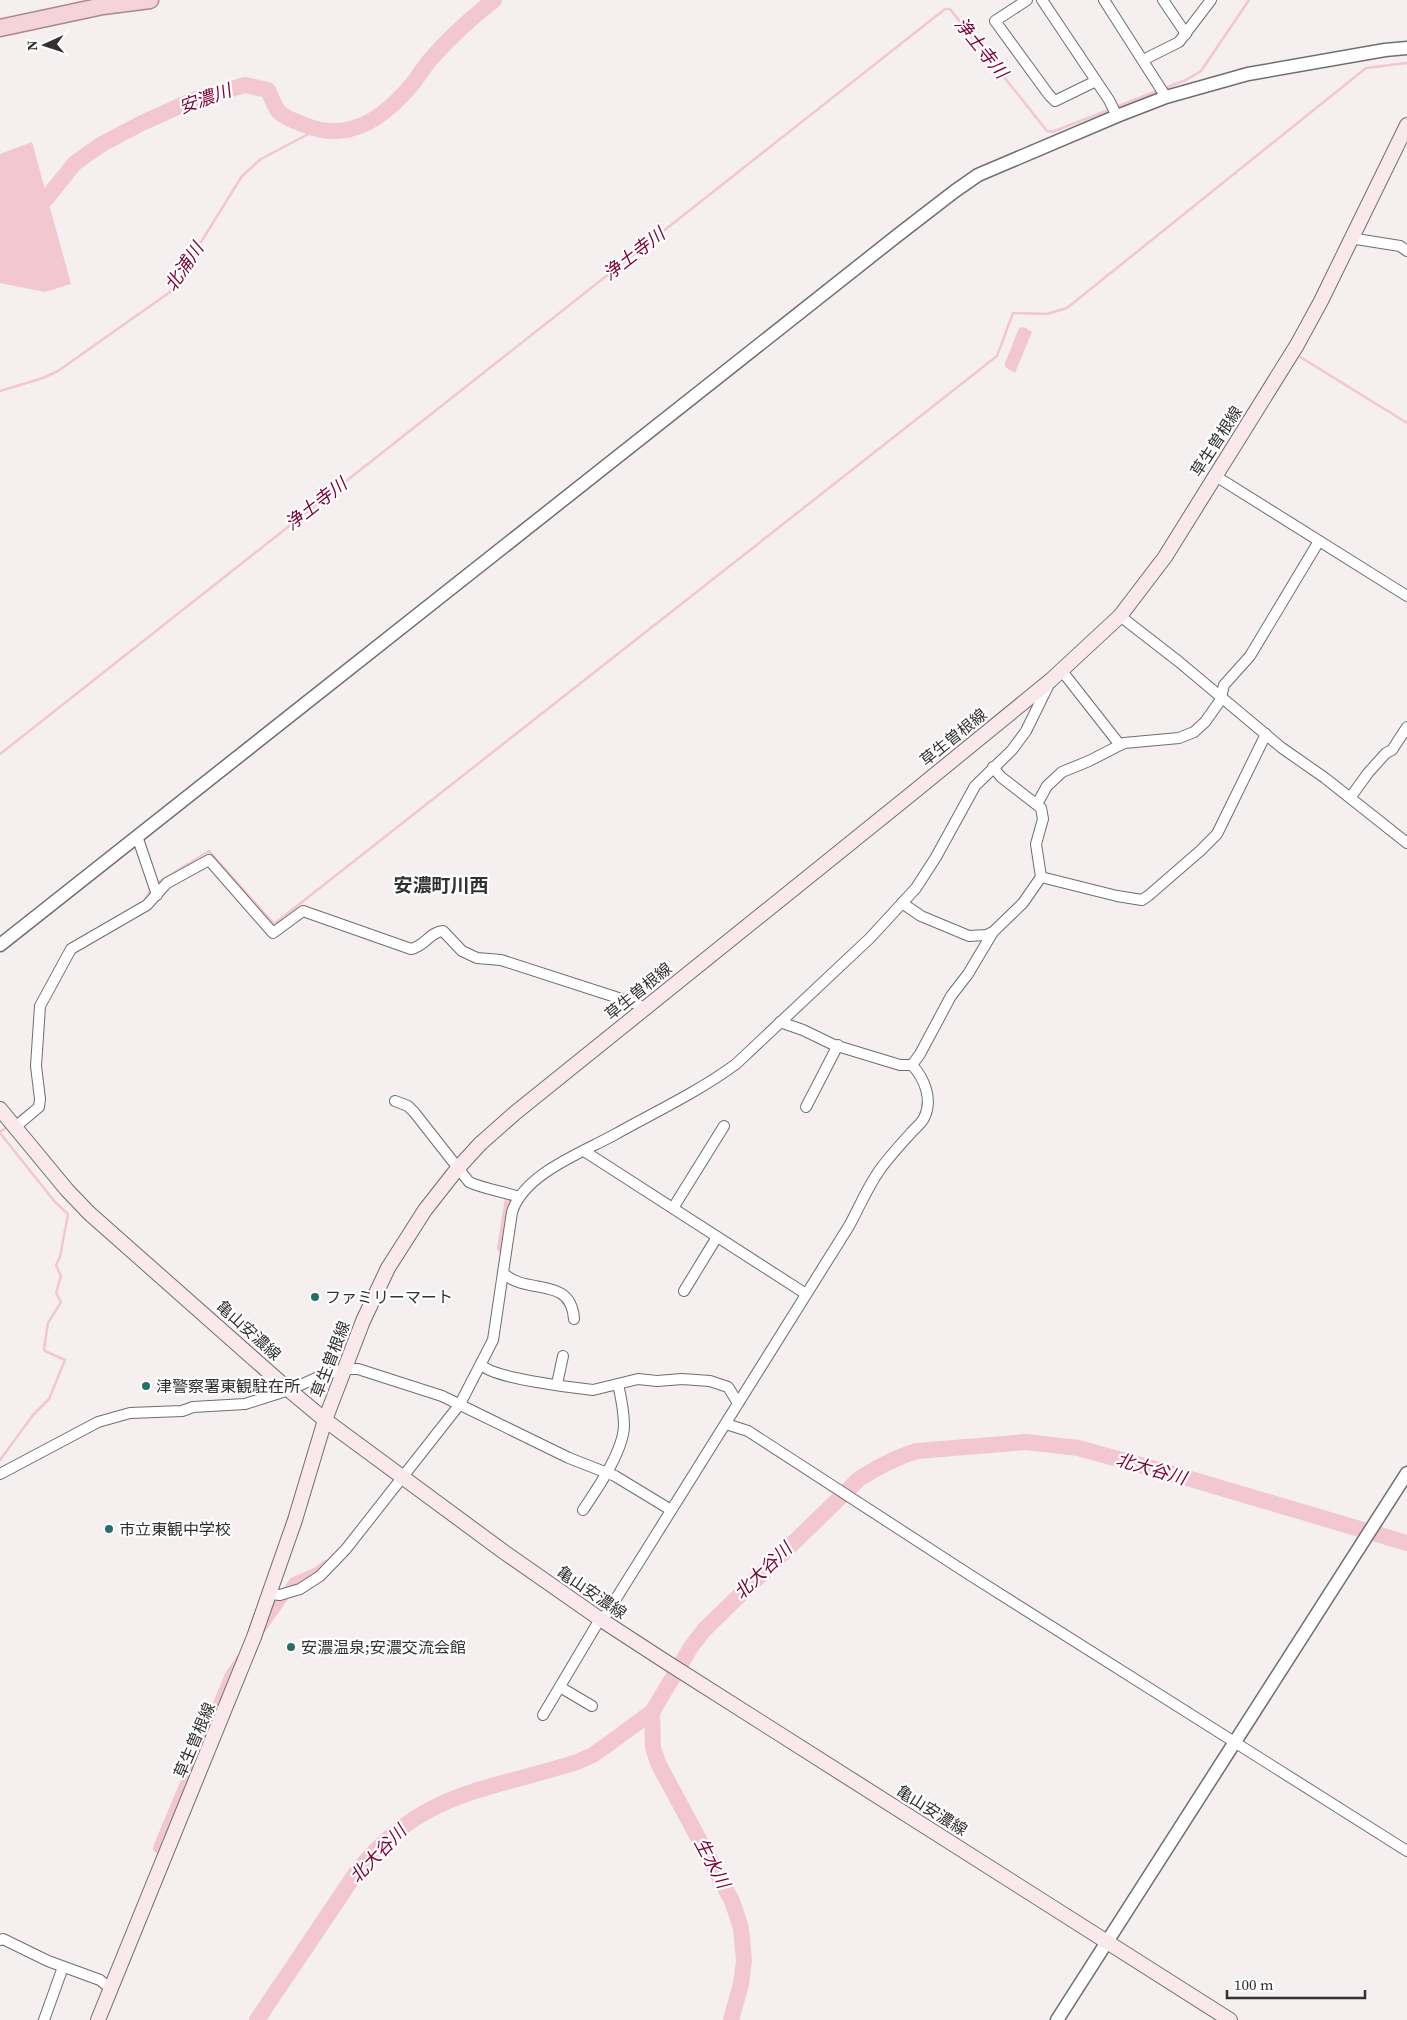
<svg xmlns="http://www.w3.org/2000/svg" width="1407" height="2020" viewBox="0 0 1407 2020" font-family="'Source Serif 4','Noto Sans JP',serif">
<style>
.water{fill:#f2c7cf}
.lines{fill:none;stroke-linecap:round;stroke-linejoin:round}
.stream{stroke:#f2c7cf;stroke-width:2.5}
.canal{stroke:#f2c7cf;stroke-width:10}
.river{stroke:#f2c7cf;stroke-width:16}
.minor-casing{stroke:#726d6e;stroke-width:12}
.tertiary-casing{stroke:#726d6e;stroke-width:15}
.secondary-casing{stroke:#726d6e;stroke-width:16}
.primary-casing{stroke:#ad868e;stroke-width:19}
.minor{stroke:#fff;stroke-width:10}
.tertiary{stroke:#fff;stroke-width:12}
.secondary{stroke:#fae9ec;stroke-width:14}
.primary{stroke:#f5d3d9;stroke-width:16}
.poi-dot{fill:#266f68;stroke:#fffefe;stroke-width:2}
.labels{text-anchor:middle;stroke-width:4.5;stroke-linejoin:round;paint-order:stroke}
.street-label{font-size:16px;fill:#333031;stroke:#fffefe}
.poi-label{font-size:16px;fill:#333031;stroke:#fffefe;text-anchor:start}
.water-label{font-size:18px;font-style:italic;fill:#7e0136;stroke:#fffefe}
.quarter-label{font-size:19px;font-weight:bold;fill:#333031;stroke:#fffefe}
</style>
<rect width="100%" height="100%" fill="#f5eff0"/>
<g class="water">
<polygon points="32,142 71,284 45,292 0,283 0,154"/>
<polygon points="1024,327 1032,332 1015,373 1005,367 1005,363 1019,328"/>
</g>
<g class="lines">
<g class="stream">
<polyline points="1165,88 1186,80 1201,71 1249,0"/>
<polyline points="1116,107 1157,91"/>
<polyline points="1297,355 1407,423"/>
<polyline points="0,391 43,378 58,371 170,292 242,176 261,159 316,130"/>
<polyline points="0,754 945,9 950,9 1047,131 1052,132 1111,109"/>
<polyline points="157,883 209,851 274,924 997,356 1013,313 1047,314 1067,308 1366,68 1407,63"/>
<polyline points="144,901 152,887"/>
<polyline points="15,1120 26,1111"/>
<polyline points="0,1132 9,1125"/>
<polyline points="0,1133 55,1202 68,1214 60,1257 56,1265 61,1276 56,1293 61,1302 48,1323 44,1349 45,1351 65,1360 49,1399 33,1415 0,1460"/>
</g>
<g class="canal">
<polyline points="502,1248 510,1198"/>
<polyline points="260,1630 294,1582 317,1572 326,1565"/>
<polyline points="158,1848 230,1675 241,1659"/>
</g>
<g class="river">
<path d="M0 216 30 208 46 199 75 163 102 144 142 123 193 100 245 85 268 90C271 96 274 106 278 111 284 118 297 122 305 125 350 144 386 116 414 82 419 75 424 67 430 60 449 38 471 18 494 0"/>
<polyline points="652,1712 653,1748 658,1763 732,1901 741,1928 744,1961 741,1984 731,2020"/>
<path d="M257 2020 356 1873C420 1791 486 1791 577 1762L593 1755 607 1745 652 1712 691 1647 704 1630 859 1479C878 1467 896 1457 917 1451L1026 1442 1078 1448 1184 1477 1407 1543"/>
</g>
<defs>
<g id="minor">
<polyline points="1027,0 995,21 1049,95 1055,101 1096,81"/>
<polyline points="1042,0 1109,100 1117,116"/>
<polyline points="1104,0 1166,97"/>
<polyline points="1163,0 1186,34"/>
<polyline points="1143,60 1179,42 1211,0"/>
<polyline points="1350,238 1400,246 1407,251"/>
<polyline points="1214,475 1407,596"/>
<polyline points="1120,616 1178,661 1282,748 1325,778 1407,843"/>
<polyline points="1062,671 1120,745"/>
<polyline points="1221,697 1224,685 1250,656 1319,541"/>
<polyline points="1350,798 1368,773 1386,753 1392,750 1407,727"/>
<polyline points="1037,804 1047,786 1062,772 1089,761 1124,743 1179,738 1194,732 1205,722 1222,698"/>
<polyline points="137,836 157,895"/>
<polyline points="1041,877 1117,896 1142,900 1148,896 1200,851 1217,834 1266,734"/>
<polyline points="902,903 921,916 969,936 986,935 993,932"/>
<polyline points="912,1065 920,1054 951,996 968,974 993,932 1023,903 1041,877 1036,844 1043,819 1041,808 1001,777 993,767"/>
<path d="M395 1101 408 1106 414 1112 469 1182C484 1189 502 1191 519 1197"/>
<polyline points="806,1107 838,1045"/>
<path d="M14 1128 39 1107 40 1099 36 1066 40 1006 71 949 147 905 167 883 209 860 273 933 303 911 411 949C426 946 429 932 443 931L462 951 477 958 501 960 637 1004 644 1008"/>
<polyline points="584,1151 806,1294"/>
<polyline points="673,1208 724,1126"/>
<path d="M503 1273C527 1296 571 1275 574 1319"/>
<polyline points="684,1291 717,1237"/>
<path d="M482 1365C492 1378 574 1388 593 1390L638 1379 657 1381 682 1379 710 1381 728 1387 738 1403"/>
<polyline points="557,1384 563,1356"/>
<polyline points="726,1424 748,1431 970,1575 1407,1851"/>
<polyline points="0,1474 98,1422 130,1413 182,1411 193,1407 245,1404 289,1390 323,1375 346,1369 358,1369 442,1396 569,1458 615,1476 671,1510"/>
<path d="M583 1510C597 1489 623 1452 624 1426 624 1413 621 1397 618 1384"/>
<path d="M270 1594 280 1595 300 1589 320 1576 346 1549 460 1404 493 1340 512 1212C524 1174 581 1153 614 1135 655 1112 698 1092 736 1064L870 938 916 888 936 857 975 786 1012 750 1026 731 1050 682"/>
<path d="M602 1621 849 1226C859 1208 867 1188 879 1171 888 1158 900 1145 911 1133 915 1128 921 1124 924 1118 933 1100 925 1079 912 1065H900L834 1045 803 1030 780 1022"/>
<polyline points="560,1687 592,1706"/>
<polyline points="543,1715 600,1619"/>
<polyline points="0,1940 3,1939 48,1961 100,1980 111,1989"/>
<polyline points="44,2020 63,1967"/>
</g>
<g id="tertiary">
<polyline points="0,945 898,235 955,191 978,175 1117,116 1166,97 1248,74 1385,50 1407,48"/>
<polyline points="1057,2020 1407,1473"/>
</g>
<g id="secondary">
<polyline points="0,1109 67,1190 89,1213 289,1390 325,1420 504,1552 600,1619 663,1660 1230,2020"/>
<polyline points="98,2020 254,1637 295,1520 325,1420 363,1321 388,1268 425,1210 458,1168 480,1144 515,1113 910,795 1051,680 1120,616 1165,557 1297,345 1321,301 1407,125"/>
</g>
<polyline id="primary" points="0,28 103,6 150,0"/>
</defs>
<use href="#minor" class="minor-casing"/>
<use href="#tertiary" class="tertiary-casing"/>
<use href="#secondary" class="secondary-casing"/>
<use href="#primary" class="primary-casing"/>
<use href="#minor" class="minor"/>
<use href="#tertiary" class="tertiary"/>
<use href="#secondary" class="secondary"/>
<use href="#primary" class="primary"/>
</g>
<g class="poi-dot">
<circle cx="315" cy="1297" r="5"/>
<circle cx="146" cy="1386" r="5"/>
<circle cx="109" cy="1529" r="5"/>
<circle cx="291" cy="1647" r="5"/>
</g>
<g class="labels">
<g class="street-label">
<text transform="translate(1216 441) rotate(-57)" y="6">草生曽根線</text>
<text transform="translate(953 737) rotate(-39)" y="6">草生曽根線</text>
<text transform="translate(638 991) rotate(-39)" y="6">草生曽根線</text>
<text transform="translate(249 1330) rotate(42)" y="6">亀山安濃線</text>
<text transform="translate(330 1359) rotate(-69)" y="6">草生曽根線</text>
<text transform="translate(592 1592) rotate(34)" y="6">亀山安濃線</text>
<text transform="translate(194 1740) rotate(-67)" y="6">草生曽根線</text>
<text transform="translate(932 1810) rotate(32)" y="6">亀山安濃線</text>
</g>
<g class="poi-label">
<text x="325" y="1303">ファミリーマート</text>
<text x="156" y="1392">津警察署東観駐在所</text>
<text x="119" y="1535">市立東観中学校</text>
<text x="301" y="1653">安濃温泉;安濃交流会館</text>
</g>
<g class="water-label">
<text transform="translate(981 48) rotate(51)" y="6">浄土寺川</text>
<text transform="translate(205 99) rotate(-20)" y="6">安濃川</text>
<text transform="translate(634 254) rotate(-38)" y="6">浄土寺川</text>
<text transform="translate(184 267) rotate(-56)" y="6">北浦川</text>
<text transform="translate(316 504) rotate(-38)" y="6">浄土寺川</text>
<text transform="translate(1151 1469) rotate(16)" y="6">北大谷川</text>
<text transform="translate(763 1571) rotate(-44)" y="6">北大谷川</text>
<text transform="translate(378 1854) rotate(-46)" y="6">北大谷川</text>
<text transform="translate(712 1863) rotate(62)" y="6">生水川</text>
</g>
<g class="quarter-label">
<text x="441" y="892">安濃町川西</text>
</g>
</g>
<g transform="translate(45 45) rotate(267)" stroke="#fffefe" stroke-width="4" paint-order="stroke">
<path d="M0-4L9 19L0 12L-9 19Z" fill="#333031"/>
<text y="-8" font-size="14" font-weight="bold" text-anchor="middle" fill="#333031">N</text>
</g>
<path d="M1227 1990v8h138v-8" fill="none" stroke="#333031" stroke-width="2.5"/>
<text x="1234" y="1990" font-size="15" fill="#333031" stroke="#fffefe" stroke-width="4" paint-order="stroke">100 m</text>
</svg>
